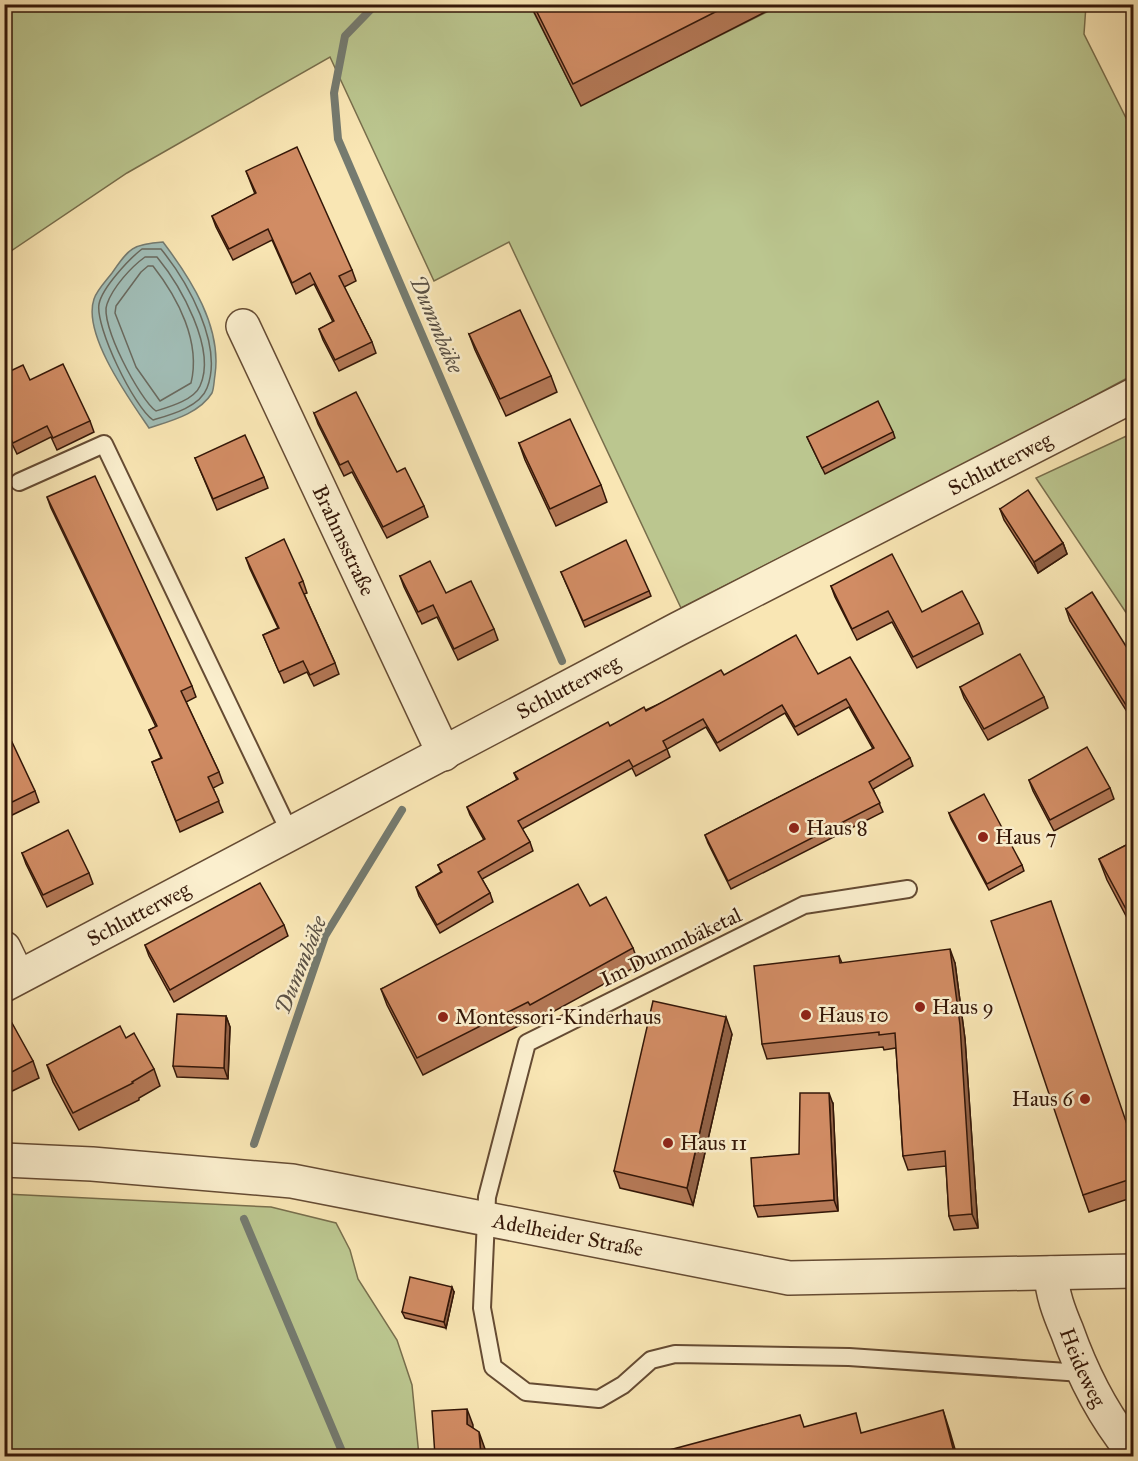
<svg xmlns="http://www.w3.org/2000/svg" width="1138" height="1461" viewBox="0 0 1138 1461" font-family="'IM FELL Great Primer',serif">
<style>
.green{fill:#bbc68f;stroke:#786e4c;stroke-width:1.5}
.water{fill:#a1bdb6;stroke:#757b70;stroke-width:1.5}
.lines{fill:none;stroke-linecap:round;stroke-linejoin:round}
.shore{stroke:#6a6a5f;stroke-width:1.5}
.stream{stroke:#757b70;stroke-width:8}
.service-casing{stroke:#654b33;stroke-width:20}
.minor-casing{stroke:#654b33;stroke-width:36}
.tertiary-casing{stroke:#654b33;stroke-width:36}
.service{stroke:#fbefce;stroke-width:16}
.minor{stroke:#fbefce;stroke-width:33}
.tertiary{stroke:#fbefce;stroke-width:33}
.wall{fill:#b47856;stroke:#341708;stroke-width:1.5}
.shaded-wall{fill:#926246;stroke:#341708;stroke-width:1.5}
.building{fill:#d18c64;stroke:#341708;stroke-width:1.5}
.poi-dot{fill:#8f2418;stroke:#fbefce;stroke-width:2}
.labels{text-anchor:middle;stroke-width:5;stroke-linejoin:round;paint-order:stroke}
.street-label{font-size:21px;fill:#341708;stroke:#fbefce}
.poi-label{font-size:21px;fill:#341708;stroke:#fbefce;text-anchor:start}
.water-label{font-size:22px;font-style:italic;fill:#5a5145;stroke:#fbefce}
</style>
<rect width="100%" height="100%" fill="#f9e6b4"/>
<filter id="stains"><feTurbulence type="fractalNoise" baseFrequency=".00333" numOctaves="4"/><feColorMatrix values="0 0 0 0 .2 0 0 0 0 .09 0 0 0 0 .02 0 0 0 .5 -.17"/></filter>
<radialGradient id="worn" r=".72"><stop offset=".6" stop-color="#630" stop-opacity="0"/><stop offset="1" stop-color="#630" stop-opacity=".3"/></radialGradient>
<g class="green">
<polygon points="5,5 530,5 581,105 781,5 1086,5 1084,34 1133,132 1133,375 1012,440 681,608 509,242 434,281 330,57 127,173 5,255"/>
<polygon points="1133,433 1133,623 1036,478"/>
<polygon points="5,1194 271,1207 336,1223 350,1250 358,1279 397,1340 412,1385 419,1456 5,1456"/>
</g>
<path class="water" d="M163 242C191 279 222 327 215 375 214 381 214 388 212 393 199 414 170 421 149 428 130 400 82 334 94 299 97 290 106 281 112 273 129 248 133 244 163 242Z"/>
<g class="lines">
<g class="shore">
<path d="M142 249H161C187 281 224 345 207 388 200 407 170 415 153 420 134 407 95 327 99 304 102 288 129 259 142 249Z"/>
<path d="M145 257H157C180 285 217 349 200 386 194 400 169 407 156 411 140 400 99 323 107 304 113 287 131 267 145 257Z"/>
<path d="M148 266H153C178 298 201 342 191 383L160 401 136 367 115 313 116 306 141 272Z"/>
</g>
<g class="stream">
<polyline points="376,4 345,36 334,93 338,139 562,661"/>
<polyline points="254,1144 325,936 402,810"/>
<polyline points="244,1219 344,1456"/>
</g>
<defs>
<g id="service">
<polyline points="19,482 104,444 291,835"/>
<polyline points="908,889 804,905 527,1043 487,1197 482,1308 493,1367 526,1392 599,1399 623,1385 651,1360 675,1354 849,1357 1082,1373"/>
</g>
<g id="minor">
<path id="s1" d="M243 326 444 754"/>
<polyline points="4,948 18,977"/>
<path id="s2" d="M1051 1273C1052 1294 1059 1312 1067 1331 1083 1376 1103 1416 1134 1453"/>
</g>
<g id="tertiary">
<path id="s3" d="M4 985 678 629 1134 395"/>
<path id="s4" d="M4 1160 92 1164 292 1181 789 1278 1134 1271"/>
</g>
</defs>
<use href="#service" class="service-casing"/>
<use href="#minor" class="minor-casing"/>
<use href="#tertiary" class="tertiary-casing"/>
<use href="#service" class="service"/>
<use href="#minor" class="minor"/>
<use href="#tertiary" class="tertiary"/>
</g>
<g class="wall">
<polygon points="530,4 781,4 581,106"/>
<polygon points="246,171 352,270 356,281 344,287 372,342 376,353 339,371 323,340 319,329 333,322 314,284 296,294 272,240 233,260 216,227 212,216 255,194"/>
<polygon points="469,334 551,376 557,392 506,416 475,350"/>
<polygon points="4,374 30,380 90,421 94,432 57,450 51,437 17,454 4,427"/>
<polygon points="314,413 397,472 424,506 428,517 387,538 352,472 344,476 318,424"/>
<polygon points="893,432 895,438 825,474 807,437"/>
<polygon points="519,443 601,485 607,502 556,526 525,460"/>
<polygon points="195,458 264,477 268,488 217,510"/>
<polygon points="47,497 192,686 196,697 186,702 219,772 223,783 213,788 223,812 180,832 152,762 161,758 149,730 156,727 51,508"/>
<polygon points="1000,509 1063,543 1067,554 1038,573 1004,520"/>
<polygon points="246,558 303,581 307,593 304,594 335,663 339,674 314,686 307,672 284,683 263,635 278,628 250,569"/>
<polygon points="561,572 649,591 651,596 585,627"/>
<polygon points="400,576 446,593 494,629 498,640 458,660 437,617 422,624 404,587"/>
<polygon points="831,586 922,612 979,623 983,634 917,668 892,622 857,640 835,597"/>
<polygon points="1066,609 1134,659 1134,723 1070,621"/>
<polygon points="818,674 910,758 913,766 873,789 883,812 731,889 708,843 705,835 873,749 849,707 798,735 785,713 720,751 706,727 667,749 670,757 636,776 632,768 522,829 530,842 533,851 482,879 490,893 493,902 440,933 419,896 416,887 441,872 438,865 484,840 470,815 467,807 517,780 514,773 610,726 724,675"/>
<polygon points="960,687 1044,697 1048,708 988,740 964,698"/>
<polygon points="4,745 35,791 39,802 4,819"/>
<polygon points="1029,780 1110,788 1114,799 1054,831 1033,791"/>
<polygon points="949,813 1022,865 1024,871 989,890 951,819"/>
<polygon points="1134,841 1134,931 1107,880 1099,859"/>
<polygon points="22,853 89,873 93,884 47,907 26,864"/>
<polygon points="590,906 633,948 639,965 536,1021 534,1018 423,1075 387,1005 381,989"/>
<polygon points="284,925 288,936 174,1002 149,956 145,945"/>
<polygon points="839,956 842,963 955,963 965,1039 978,1228 954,1230 949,1216 946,1166 908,1170 903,1156 896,1048 884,1050 883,1047 767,1059 762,1044"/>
<polygon points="226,1016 230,1027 228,1079 177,1077 173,1066"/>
<polygon points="4,1027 33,1061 39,1078 4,1095"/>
<polygon points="732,1034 693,1205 620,1188 614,1171"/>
<polygon points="47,1065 154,1069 160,1086 139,1098 139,1100 79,1130 53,1082"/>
<polygon points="833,1104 838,1211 758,1217 754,1206 799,1154"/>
<polygon points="1134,1144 1134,1197 1089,1212 1083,1195"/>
<polygon points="454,1292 446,1328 405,1318 402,1312"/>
</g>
<g class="shaded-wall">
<polygon points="1063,543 1067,554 1038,573 1034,562"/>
<polygon points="950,949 955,963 965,1039 978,1228 972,1214"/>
<polygon points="226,1016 230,1027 228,1079 224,1068"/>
<polygon points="726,1017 732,1034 693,1205 687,1188"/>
<polygon points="829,1093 833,1104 838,1211 834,1200"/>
<polygon points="452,1287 454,1292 446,1328 444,1322"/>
<polygon points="467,1409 473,1425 473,1440 467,1424"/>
<polygon points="943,1410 950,1432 957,1456 955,1456"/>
<polygon points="479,1432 485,1449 486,1456 481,1456"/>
</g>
<g class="building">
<polygon points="533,4 731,4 573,84"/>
<polygon points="297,147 352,270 339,276 372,342 335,360 319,329 334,321 310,273 292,283 268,229 229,249 212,216 256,193 246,171"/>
<polygon points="520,310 551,376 500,399 469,334"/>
<polygon points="63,364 90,421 53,438 47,426 13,443 4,425 4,374 23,365 30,380"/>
<polygon points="356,392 397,472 405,468 424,506 383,527 348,461 340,465 314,413"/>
<polygon points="878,401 893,432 822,468 807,437"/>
<polygon points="570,419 601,485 550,509 519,443"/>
<polygon points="245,435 264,477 213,499 195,458"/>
<polygon points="95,476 192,686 181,691 219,772 208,777 219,801 176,821 152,762 162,758 149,730 157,726 47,497"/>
<polygon points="1028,490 1063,543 1034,562 1000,509"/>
<polygon points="284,539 303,581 299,583 335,663 310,675 303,661 279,672 263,635 279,628 246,558"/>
<polygon points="626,540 649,591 583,621 561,572"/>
<polygon points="892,554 922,612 962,591 979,623 913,657 888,611 852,629 831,586"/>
<polygon points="430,561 446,593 471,581 494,629 454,649 433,605 418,612 400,576"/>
<polygon points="1092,592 1134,659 1134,718 1066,609"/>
<polygon points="796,635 818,674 850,657 910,758 869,782 880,803 728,881 705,835 874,748 846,699 795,727 782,705 717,743 703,719 663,741 667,749 633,767 629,760 518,821 530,842 478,872 490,893 437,925 416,887 442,872 438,865 485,839 467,807 518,779 514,773 608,722 610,726 644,707 646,711 721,670 724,675"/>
<polygon points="1020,654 1044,697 984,729 960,687"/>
<polygon points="12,742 35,791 4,806 4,745"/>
<polygon points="1087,747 1110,788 1050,820 1029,780"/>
<polygon points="984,794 1022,865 987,884 949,813"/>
<polygon points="68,830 89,873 43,895 22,853"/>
<polygon points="1134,841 1134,924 1099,859"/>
<polygon points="260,883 284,925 170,990 145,945"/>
<polygon points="578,884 590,906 606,897 633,948 530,1005 528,1002 417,1058 381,989"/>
<polygon points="1051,901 1134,1145 1134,1178 1083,1195 991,921"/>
<polygon points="950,949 960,1025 972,1214 949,1216 945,1151 903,1156 895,1033 879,1035 879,1032 762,1044 754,966 839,956 840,963"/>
<polygon points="653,1001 726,1017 687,1188 614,1171"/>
<polygon points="177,1014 226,1016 224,1068 173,1066"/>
<polygon points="12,1023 33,1061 4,1076 4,1027"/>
<polygon points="120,1026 126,1038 134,1033 154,1069 132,1082 133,1083 73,1113 47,1065"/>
<polygon points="800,1093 829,1093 834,1200 754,1206 751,1158 799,1154"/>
<polygon points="410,1277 452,1287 444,1322 402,1312"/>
<polygon points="467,1409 467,1424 479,1432 481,1456 435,1456 432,1411"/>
<polygon points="943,1410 955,1456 647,1456 800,1415 804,1427 856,1413 861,1433"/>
</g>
<g class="poi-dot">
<circle cx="794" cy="828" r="6"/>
<circle cx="983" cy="837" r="6"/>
<circle cx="920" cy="1007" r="6"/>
<circle cx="806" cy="1015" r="6"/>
<circle cx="443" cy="1017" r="6"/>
<circle cx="1085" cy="1099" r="6"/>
<circle cx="668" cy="1143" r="6"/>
</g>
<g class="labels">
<g class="street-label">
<text dy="7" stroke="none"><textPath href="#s3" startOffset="1124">Schlutterweg</textPath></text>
<text dy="7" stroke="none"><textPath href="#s1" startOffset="237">Brahmsstraße</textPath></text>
<text dy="7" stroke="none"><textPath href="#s3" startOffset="638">Schlutterweg</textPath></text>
<text dy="7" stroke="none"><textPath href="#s3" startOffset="152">Schlutterweg</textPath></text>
<text transform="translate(671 947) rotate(-26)" y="7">Im Dummbäketal</text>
<text dy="7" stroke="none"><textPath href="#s4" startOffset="570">Adelheider Straße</textPath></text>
<text dy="7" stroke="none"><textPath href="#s2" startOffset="100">Heideweg</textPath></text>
</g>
<g class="poi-label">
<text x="806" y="835">Haus 8</text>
<text x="995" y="844">Haus 7</text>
<text x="932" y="1014">Haus 9</text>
<text x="818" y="1022">Haus 10</text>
<text x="455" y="1024">Montessori-Kinderhaus</text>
<text x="1073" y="1106" text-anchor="end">Haus 6</text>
<text x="680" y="1150">Haus 11</text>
</g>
<g class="water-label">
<text transform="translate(437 324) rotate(67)" y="8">Dummbäke</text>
<text transform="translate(300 965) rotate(-68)" y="8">Dummbäke</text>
</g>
</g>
<rect width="1138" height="1461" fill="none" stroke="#f9e6b4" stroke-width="24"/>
<rect x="6" y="6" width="1126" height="1449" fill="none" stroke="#341708" stroke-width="3"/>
<rect x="12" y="12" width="1114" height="1437" fill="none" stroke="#341708" stroke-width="1.5"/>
<rect width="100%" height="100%" filter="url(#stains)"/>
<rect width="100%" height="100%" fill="url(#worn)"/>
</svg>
